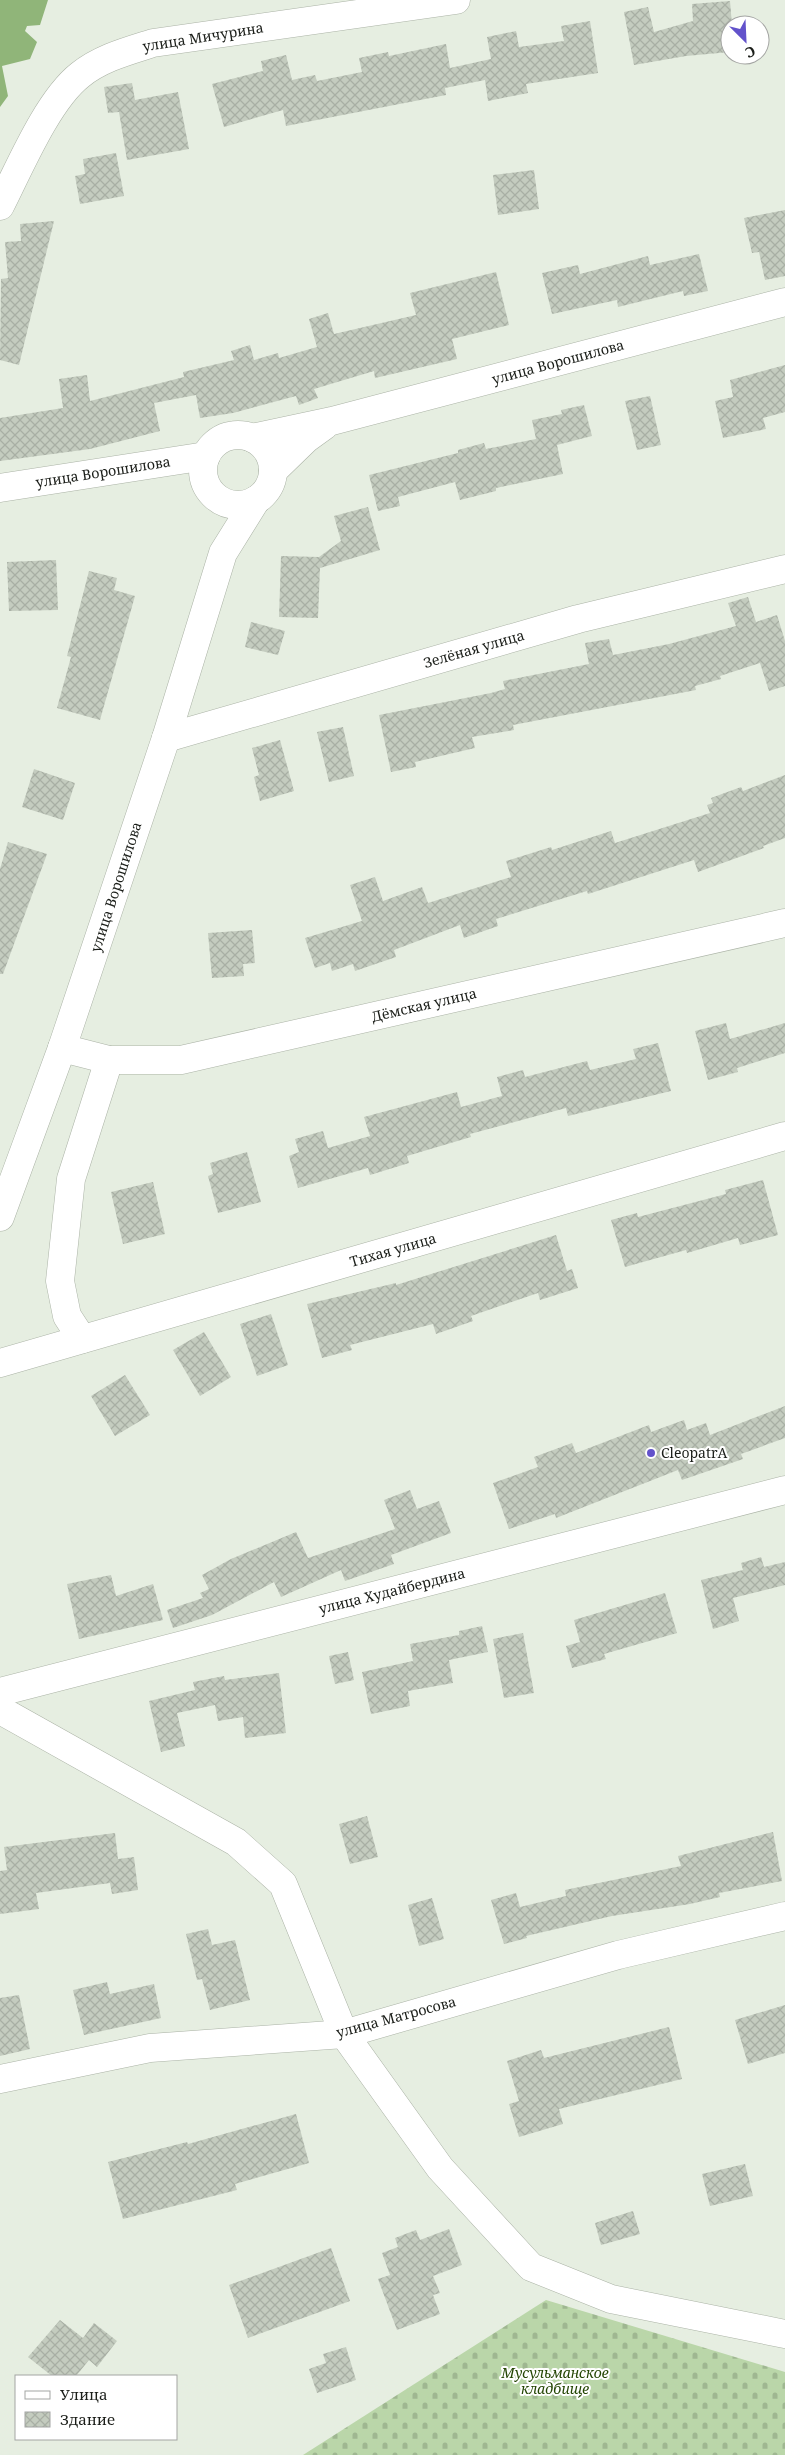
<svg xmlns="http://www.w3.org/2000/svg" width="785" height="2455" viewBox="0 0 785 2455" font-family="'Noto Serif',serif">
<style>
.cemetery{fill:url(#cemetery-stones)}
.water{fill:#90b579}
.building{fill:url(#building-cross-hatch)}
.lines{fill:none;stroke-linecap:round;stroke-linejoin:round}
.minor-casing{stroke:#abb3a6;stroke-width:29}
.minor{stroke:#fff;stroke-width:28}
.poi-dot{fill:#6252cb;stroke:#fff;stroke-width:2}
.labels{text-anchor:middle;stroke-width:4;stroke-linejoin:round;paint-order:stroke}
.street-label{font-size:14px;fill:#1b1e19;stroke:#fff}
.poi-label{font-size:14px;fill:#1b1e19;stroke:#fff;text-anchor:start}
.park-label{font-size:14px;font-style:italic;fill:#244604;stroke:#fff}
</style>
<defs>
<pattern id="cemetery-stones" width="16" height="16" patternUnits="userSpaceOnUse" patternTransform="scale(1.25)"><rect width="16" height="16" fill="#bad6a9"/><path d="M2 7V4a2 2 0 0 1 4 0v3zM10 15v-3a2 2 0 0 1 4 0v3z" fill="#9fb791"/></pattern>
<pattern id="building-cross-hatch" width="8" height="8" patternUnits="userSpaceOnUse" patternTransform="scale(1.25)"><rect width="8" height="8" fill="#c4ccbf"/><path d="M0 0l8 8M0 8l8-8" fill="none" stroke="#a8afa4"/></pattern>
</defs>
<rect width="100%" height="100%" fill="#e6eee1"/>
<polygon class="cemetery" points="546,2300 785,2372 785,2455 303,2455"/>
<polygon class="water" points="0,0 48,0 40,25 27,26 25,31 37,42 30,59 2,66 8,96 0,107"/>
<g class="building">
<polygon points="730,1 732,25 730,25 730,52 686,56 634,65 624,12 648,7 654,32 693,21 692,4"/>
<polygon points="590,21 598,73 526,84 528,93 488,101 485,80 445,88 446,95 286,126 283,110 224,127 212,84 263,71 261,61 286,55 292,80 315,75 317,81 362,72 359,58 388,52 389,56 446,44 450,68 491,59 487,37 516,31 519,47 564,41 561,26"/>
<polygon points="132,83 135,100 178,92 189,149 127,160 119,112 108,113 104,87"/>
<polygon points="116,153 124,196 80,204 75,176 85,174 83,159"/>
<polygon points="534,170 539,209 498,215 493,175"/>
<polygon points="785,210 785,276 765,280 759,252 752,253 744,218"/>
<polygon points="54,221 19,365 0,360 1,279 8,278 5,242 21,241 20,224"/>
<polygon points="699,254 708,291 684,296 683,291 618,307 617,300 552,314 542,273 578,265 580,274 648,256 650,265"/>
<polygon points="496,272 509,325 452,339 457,359 375,378 374,371 314,389 318,398 299,405 296,396 233,413 200,418 196,395 154,403 160,431 90,449 0,461 0,418 63,408 59,379 87,375 90,401 184,377 183,372 234,360 231,351 250,345 254,360 278,353 279,358 317,347 309,319 328,313 334,334 416,315 410,293"/>
<polygon points="785,365 785,412 763,418 766,429 723,438 715,401 733,397 730,380"/>
<polygon points="650,396 661,445 637,450 625,401"/>
<polygon points="584,405 592,436 557,445 563,474 496,488 496,491 460,500 455,482 398,497 400,506 378,511 369,475 458,453 458,450 484,443 486,449 536,439 532,420 562,414 561,410"/>
<polygon points="368,507 380,550 320,568 318,618 279,617 281,556 319,557 341,541 334,516"/>
<polygon points="56,560 58,610 9,611 7,562"/>
<polygon points="89,571 117,578 114,590 135,596 100,720 57,708 71,657 67,656"/>
<polygon points="748,597 756,622 777,615 785,641 785,686 769,691 760,663 720,676 721,679 695,686 696,690 513,725 514,730 472,737 475,748 415,762 416,767 391,772 379,715 491,693 505,689 503,681 589,664 585,643 609,639 613,655 669,644 736,626 728,603"/>
<polygon points="251,622 285,631 278,655 245,647"/>
<polygon points="343,727 354,776 329,782 317,732"/>
<polygon points="280,740 294,791 260,801 254,777 259,775 252,748"/>
<polygon points="34,769 75,783 63,820 22,807"/>
<polygon points="785,775 785,838 763,846 764,848 698,872 694,860 588,894 587,891 496,919 498,926 464,938 460,925 394,950 396,957 355,971 353,964 332,971 330,963 315,968 305,938 362,921 350,885 375,877 383,901 422,887 428,903 511,877 506,861 551,847 552,850 611,831 615,843 710,813 707,805 713,803 711,798 741,787 743,791"/>
<polygon points="8,842 47,854 3,974 0,974 0,869"/>
<polygon points="252,930 255,963 243,964 244,976 212,978 208,933"/>
<polygon points="726,1023 730,1039 785,1023 785,1053 737,1068 738,1072 708,1080 695,1031"/>
<polygon points="658,1043 671,1091 568,1116 566,1108 470,1134 471,1137 407,1156 409,1163 370,1175 368,1168 298,1188 289,1156 299,1152 295,1139 323,1131 328,1148 370,1136 364,1117 457,1092 461,1107 502,1096 497,1077 523,1070 525,1077 587,1061 590,1070 636,1059 633,1049"/>
<polygon points="247,1152 261,1202 218,1213 208,1176 213,1174 210,1163"/>
<polygon points="763,1180 778,1235 740,1245 738,1238 687,1253 686,1250 625,1267 611,1220 637,1213 638,1217 726,1194 725,1190"/>
<polygon points="153,1182 165,1234 123,1244 111,1192"/>
<polygon points="556,1235 567,1271 572,1269 578,1288 540,1300 538,1293 471,1316 473,1321 436,1334 433,1324 350,1345 352,1350 322,1358 307,1304 396,1283 396,1285"/>
<polygon points="271,1314 288,1365 257,1376 240,1324"/>
<polygon points="204,1332 231,1377 200,1396 173,1350"/>
<polygon points="125,1375 150,1415 115,1436 91,1396"/>
<polygon points="785,1406 785,1438 741,1454 743,1459 682,1480 678,1470 556,1518 555,1514 509,1529 493,1483 538,1467 534,1457 572,1443 576,1453 649,1425 651,1432 684,1420 687,1430 706,1423 710,1435"/>
<polygon points="410,1490 417,1509 439,1501 451,1533 391,1555 394,1564 345,1581 341,1570 281,1597 274,1582 212,1615 173,1628 167,1610 203,1598 200,1593 209,1589 202,1575 231,1559 296,1532 308,1558 395,1529 384,1500"/>
<polygon points="761,1557 764,1567 785,1562 785,1585 733,1598 739,1621 713,1629 701,1580 743,1570 741,1563"/>
<polygon points="111,1575 116,1596 153,1584 163,1620 79,1639 67,1584"/>
<polygon points="665,1593 677,1633 604,1654 606,1659 572,1668 566,1646 580,1642 574,1620"/>
<polygon points="482,1626 488,1652 449,1660 453,1683 408,1691 410,1706 371,1714 362,1672 413,1661 410,1644 459,1635 459,1631"/>
<polygon points="523,1633 534,1693 504,1698 493,1639"/>
<polygon points="348,1652 354,1680 335,1684 329,1656"/>
<polygon points="279,1673 286,1733 245,1738 243,1717 218,1721 215,1705 177,1713 185,1746 161,1752 149,1701 195,1690 193,1682 224,1676 225,1680"/>
<polygon points="367,1816 378,1857 350,1864 339,1824"/>
<polygon points="773,1832 782,1881 719,1893 720,1897 690,1904 612,1916 526,1936 527,1938 504,1944 491,1900 516,1893 520,1907 566,1896 565,1890 681,1866 678,1856"/>
<polygon points="115,1833 118,1859 134,1857 138,1890 112,1894 110,1883 36,1893 39,1909 0,1914 0,1871 7,1870 4,1847"/>
<polygon points="432,1898 444,1939 419,1946 408,1905"/>
<polygon points="208,1929 212,1945 235,1940 250,2000 210,2010 202,1979 197,1980 186,1934"/>
<polygon points="107,1982 110,1994 154,1984 161,2018 84,2035 73,1990"/>
<polygon points="19,1995 30,2049 0,2056 0,1998"/>
<polygon points="785,2005 785,2053 748,2064 735,2020"/>
<polygon points="669,2027 682,2079 559,2109 563,2124 519,2137 509,2104 519,2101 507,2061 541,2050 544,2058"/>
<polygon points="296,2114 309,2163 235,2184 237,2190 123,2219 108,2162 187,2142 188,2144"/>
<polygon points="745,2164 753,2196 710,2206 702,2174"/>
<polygon points="633,2211 640,2234 601,2245 595,2223"/>
<polygon points="449,2229 462,2265 433,2276 440,2293 433,2295 440,2314 397,2330 378,2279 390,2275 382,2253 398,2247 395,2238 416,2230 420,2240"/>
<polygon points="331,2248 350,2301 248,2338 229,2285"/>
<polygon points="60,2320 83,2338 94,2323 117,2341 97,2367 89,2360 76,2376 52,2376 28,2357"/>
<polygon points="346,2347 356,2380 317,2393 309,2369 326,2363 323,2354"/>
</g>
<g class="lines">
<defs>
<g id="minor">
<path d="M0 206C19 169 47 101 80 75 101 58 128 51 153 43L456 0"/>
<circle cx="238" cy="470" r="35"/>
<polyline points="252,438 332,421 785,302"/>
<polyline points="273,471 306,439 324,426"/>
<polyline points="0,488 206,456"/>
<polyline points="166,738 578,619 785,569"/>
<polyline points="62,1048 109,1060 181,1060 785,923"/>
<polyline points="0,1217 62,1048 166,738 223,553 256,500"/>
<polyline points="82,1339 67,1316 60,1281 71,1179 109,1060"/>
<polyline points="0,1363 785,1136"/>
<polyline points="0,1692 785,1490"/>
<polyline points="0,1710 236,1842 283,1884 344,2034 440,2168 531,2267 611,2299 785,2334"/>
<polyline points="0,2079 150,2048 344,2034 618,1955 785,1916"/>
</g>
</defs>
<use href="#minor" class="minor-casing"/>
<use href="#minor" class="minor"/>
</g>
<circle class="poi-dot" cx="651" cy="1453" r="5"/>
<g class="labels">
<g class="street-label">
<text transform="translate(203 37) rotate(-9)" y="5">улица Мичурина</text>
<text transform="translate(558 362) rotate(-15)" y="5">улица Ворошилова</text>
<text transform="translate(103 472) rotate(-9)" y="5">улица Ворошилова</text>
<text transform="translate(474 649) rotate(-16)" y="5">Зелёная улица</text>
<text transform="translate(116 887) rotate(-72)" y="5">улица Ворошилова</text>
<text transform="translate(424 1005) rotate(-13)" y="5">Дёмская улица</text>
<text transform="translate(393 1250) rotate(-16)" y="5">Тихая улица</text>
<text transform="translate(392 1591) rotate(-14)" y="5">улица Худайбердина</text>
<text transform="translate(396 2017) rotate(-15)" y="5">улица Матросова</text>
</g>
<g class="poi-label">
<text x="661" y="1458">CleopatrA</text>
</g>
<g class="park-label">
<text x="555" y="2378">Мусульманское<tspan x="555" dy="16">кладбище</tspan></text>
</g>
</g>
<rect x="15" y="2375" width="162" height="65" fill="#ffffff" stroke="#a4a5a3"/>
<rect x="25" y="2391" width="25" height="8" fill="#ffffff" stroke="#a4a5a3"/>
<text x="60" y="2400" font-size="15" fill="#1b1e19">Улица</text>
<rect x="25" y="2412" width="25" height="15" fill="url(#building-cross-hatch)" stroke="#a4a5a3"/>
<text x="60" y="2425" font-size="15" fill="#1b1e19">Здание</text>
<g transform="translate(745 40) rotate(156)"><circle r="24" fill="#ffffff" stroke="#a4a5a3"/>
<path d="M0-4L9 19L0 12L-9 19Z" fill="#6252cb"/>
<text y="-8" font-size="14" font-weight="bold" text-anchor="middle" fill="#1b1e19">С</text>
</g>
</svg>
